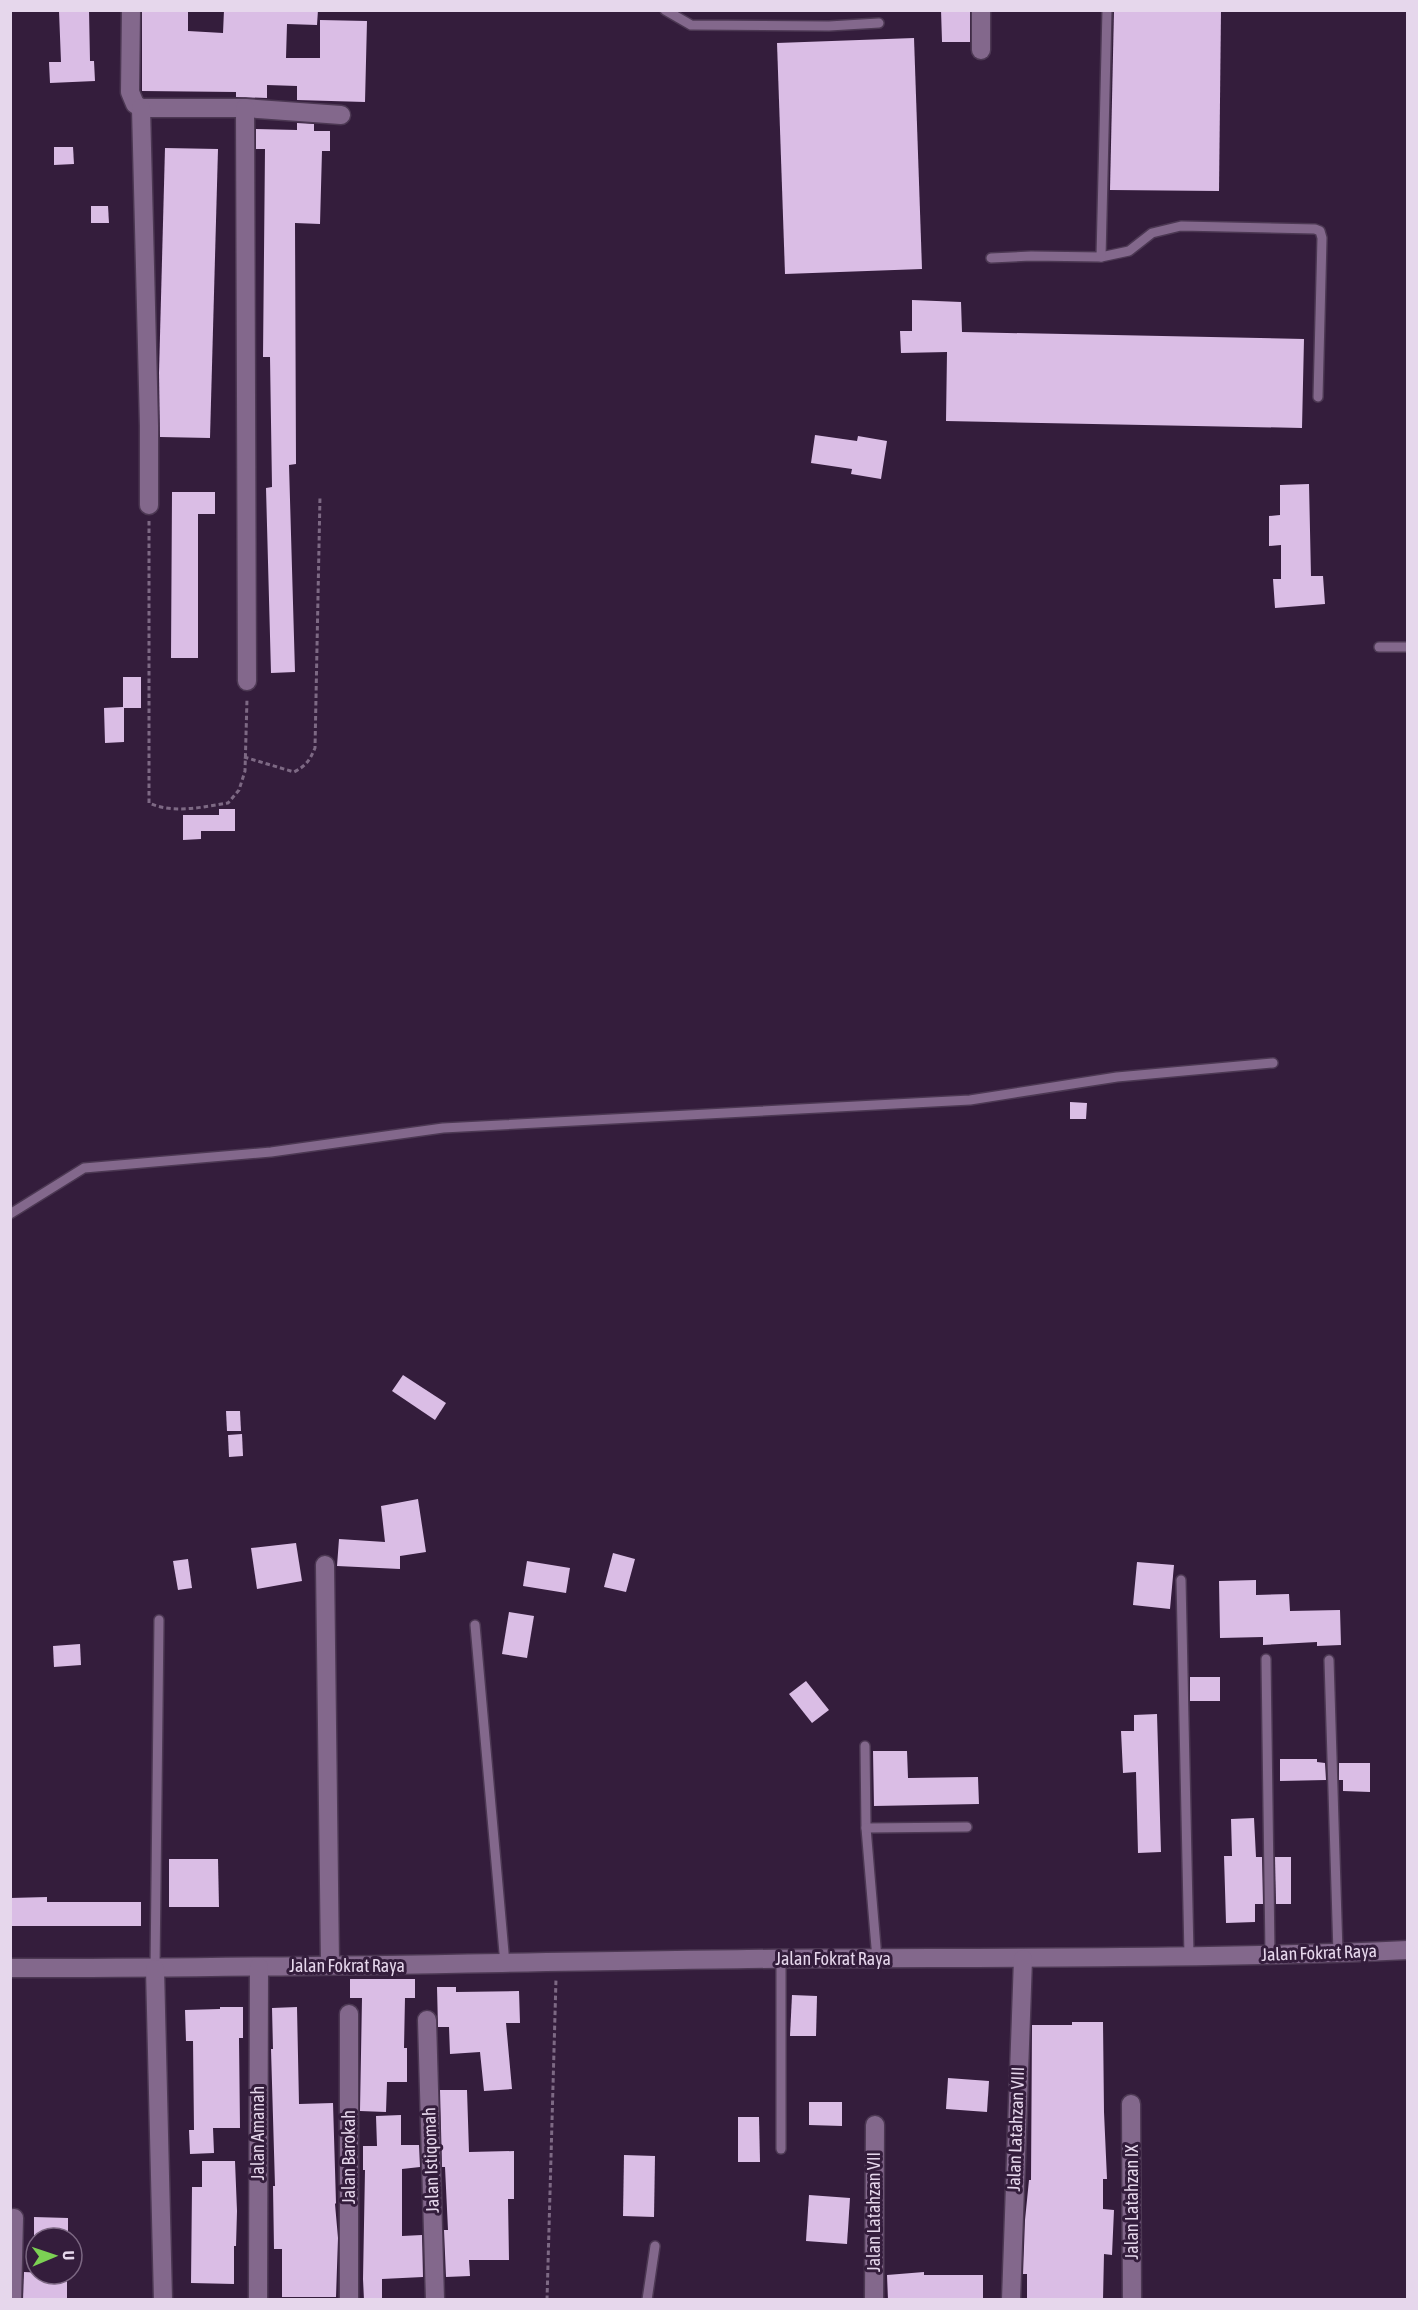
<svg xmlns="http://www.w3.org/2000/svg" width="1418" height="2310" viewBox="0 0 1418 2310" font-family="'Asap Condensed',sans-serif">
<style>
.building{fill:#dabde5}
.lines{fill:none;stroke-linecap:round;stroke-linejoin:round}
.service-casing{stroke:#4c3853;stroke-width:12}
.minor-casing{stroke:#4c3853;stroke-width:21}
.path{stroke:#7d6984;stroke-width:3;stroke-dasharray:4.5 3;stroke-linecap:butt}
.service{stroke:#83688c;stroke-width:9}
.minor{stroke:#83688c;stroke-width:18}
.labels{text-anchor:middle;stroke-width:6;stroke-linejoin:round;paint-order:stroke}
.street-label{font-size:18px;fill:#e6d7ec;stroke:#341d3c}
</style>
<rect width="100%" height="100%" fill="#341d3c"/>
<g class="building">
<polygon points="89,10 90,61 94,61 95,81 50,83 49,62 61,62 59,11"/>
<polygon points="142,10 188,10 188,31 223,33 224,10 318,10 317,25 287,24 286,58 320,58 320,20 367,21 365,102 297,100 297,86 267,85 267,98 236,97 236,92 142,91"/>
<polygon points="941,10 970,10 970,42 942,42"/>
<polygon points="1114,10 1221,10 1219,191 1110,190"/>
<polygon points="914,38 922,269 785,274 777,43"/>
<polygon points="297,123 314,124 314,131 330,131 330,151 322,151 320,224 295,223 296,464 289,465 295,672 271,673 266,488 272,487 270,357 263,357 265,149 256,149 256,129 297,130"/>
<polygon points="54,147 73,147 74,164 54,165"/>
<polygon points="165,148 218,149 210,438 160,437 159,373"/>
<polygon points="91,206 108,206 109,223 91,223"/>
<polygon points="912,300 961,302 962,332 1304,339 1302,428 946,421 947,352 901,353 900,331 912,331"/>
<polygon points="815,435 857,441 858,436 887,441 881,479 851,474 852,469 811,463"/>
<polygon points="1309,484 1311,576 1323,576 1325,604 1275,608 1273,579 1281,579 1281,545 1269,546 1269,516 1280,515 1280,485"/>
<polygon points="172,492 215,492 215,514 198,514 198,658 171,658"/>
<polygon points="123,677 141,677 141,708 124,708 124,742 105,743 104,708 123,707"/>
<polygon points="219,809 235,809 235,831 201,831 201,839 183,840 183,815 219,815"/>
<polygon points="1070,1102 1087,1103 1086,1119 1070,1119"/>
<polygon points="403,1375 446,1403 435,1420 392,1391"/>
<polygon points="226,1411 240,1411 241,1431 227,1431"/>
<polygon points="242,1434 243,1456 229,1457 228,1435"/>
<polygon points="418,1499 426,1552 400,1556 400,1569 337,1566 339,1539 385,1542 381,1506"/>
<polygon points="296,1543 302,1581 257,1589 251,1548"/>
<polygon points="613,1553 635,1559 626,1592 604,1587"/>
<polygon points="188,1559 192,1588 178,1590 173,1561"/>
<polygon points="527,1561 570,1568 566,1593 523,1586"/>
<polygon points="1137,1562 1174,1565 1170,1609 1133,1605"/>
<polygon points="1256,1580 1256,1595 1289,1594 1290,1611 1340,1610 1341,1645 1317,1646 1317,1642 1263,1645 1263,1637 1220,1638 1219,1581"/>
<polygon points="509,1612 534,1616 527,1658 502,1654"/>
<polygon points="80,1644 81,1665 54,1667 53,1646"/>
<rect x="1190" y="1677" width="30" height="24"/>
<polygon points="806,1681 829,1710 812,1723 789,1694"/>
<polygon points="1157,1714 1161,1852 1138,1853 1136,1772 1123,1773 1121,1731 1134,1731 1134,1715"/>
<polygon points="873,1751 907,1751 908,1778 978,1777 979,1804 874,1806"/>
<polygon points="1280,1759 1317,1759 1317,1762 1325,1763 1326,1780 1280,1781"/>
<polygon points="1339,1763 1370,1763 1370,1792 1343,1791 1343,1780 1339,1780"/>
<polygon points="1254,1818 1256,1857 1262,1857 1263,1904 1255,1904 1255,1922 1226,1923 1224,1856 1232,1856 1231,1819"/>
<polygon points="1275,1857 1291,1857 1291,1904 1276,1904"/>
<polygon points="169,1859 218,1859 219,1907 169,1907"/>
<polygon points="47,1897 47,1902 141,1902 141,1926 10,1926 10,1898"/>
<polygon points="350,1979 415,1979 415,1998 405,1998 404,2048 407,2048 407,2082 387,2082 386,2112 360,2111 362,1998 350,1998"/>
<polygon points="437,1987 456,1987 456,1992 519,1991 520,2023 506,2023 512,2089 484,2091 480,2052 450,2054 449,2027 438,2027"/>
<polygon points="792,1995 817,1996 816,2036 790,2036"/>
<polygon points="220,2007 243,2007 243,2038 239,2038 240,2128 213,2128 214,2153 190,2154 189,2130 194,2130 193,2041 186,2041 185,2010 220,2009"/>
<polygon points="297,2007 299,2104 333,2103 336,2203 335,2204 338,2238 336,2297 282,2297 282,2249 274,2249 273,2186 275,2186 271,2049 273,2049 272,2008"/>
<polygon points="1072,2022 1103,2022 1104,2112 1107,2179 1103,2179 1103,2209 1114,2210 1112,2255 1104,2254 1103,2300 1027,2300 1027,2274 1023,2274 1025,2220 1029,2180 1031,2180 1032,2025 1072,2025"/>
<polygon points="948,2078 989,2081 987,2112 946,2109"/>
<polygon points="440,2090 467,2090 469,2152 514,2151 514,2199 508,2199 509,2260 469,2260 470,2276 446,2277 444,2230 448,2230 445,2167 442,2167"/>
<polygon points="809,2102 842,2102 842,2126 809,2125"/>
<polygon points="401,2115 401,2145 419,2145 420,2167 402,2169 402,2236 422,2235 423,2277 382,2279 382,2300 364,2300 363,2279 365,2170 363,2170 363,2146 377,2146 376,2116"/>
<polygon points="738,2117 759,2117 760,2162 738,2162"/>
<polygon points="624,2155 655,2156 654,2217 623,2216"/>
<polygon points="202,2161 235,2161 237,2211 236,2246 234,2246 234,2284 191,2283 192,2187 202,2187"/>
<polygon points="809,2195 850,2198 847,2244 806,2241"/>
<polygon points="34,2217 68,2218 68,2238 34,2238"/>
<polygon points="24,2272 67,2274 67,2300 23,2300"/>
<polygon points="924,2272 924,2275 983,2275 983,2300 888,2300 887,2275"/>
</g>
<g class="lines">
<defs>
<g id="service">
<polyline points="665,10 691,25 829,26 879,23"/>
<polyline points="1101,257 1129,251 1152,233 1181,226 1315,229 1320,231 1322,238 1318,397"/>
<polyline points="991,258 1031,256 1101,257 1107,10"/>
<polyline points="1379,647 1408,647"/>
<polyline points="10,1214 84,1168 271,1152 443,1128 970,1100 1117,1077 1273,1063"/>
<polyline points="1181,1580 1189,1955"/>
<polyline points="475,1625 505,1964"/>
<polyline points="1266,1659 1270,1954"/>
<polyline points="1329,1660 1338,1953"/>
<polyline points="865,1746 866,1828 877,1959"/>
<polyline points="866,1828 967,1827"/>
<polyline points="781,1959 781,2149"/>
<polyline points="155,1969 159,1620"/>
<polyline points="647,2300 655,2246"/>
</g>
<g id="minor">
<polyline points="131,10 130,92 135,104 141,108 245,108 341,115"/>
<polyline points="981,10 981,50"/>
<polyline points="141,108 149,426 149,505"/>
<polyline points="245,108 247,681"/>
<polyline points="325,1565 330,1964"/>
<path d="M10 1968C256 1969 502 1962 748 1959 968 1957 1188 1960 1408 1950"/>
<polyline points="155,1969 163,2300"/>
<polyline points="427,2020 435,2300"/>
<polyline points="1131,2104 1132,2300"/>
<polyline points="12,2300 14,2218"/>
<polyline points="258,2300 259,1967"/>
<polyline points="349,2300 349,2014"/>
<polyline points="874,2300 875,2125"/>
<polyline points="1011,2300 1023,1959"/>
</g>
</defs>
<use href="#service" class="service-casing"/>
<use href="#minor" class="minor-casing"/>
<g class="path">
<path d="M149 521V803C173 814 203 807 228 803L239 790 245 771 247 699"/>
<path d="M244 757 294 772C306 766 310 760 315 748L320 496"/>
<polyline points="547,2300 556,1979"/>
</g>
<use href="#service" class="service"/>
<use href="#minor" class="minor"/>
</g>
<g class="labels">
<g class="street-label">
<text transform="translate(1319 1953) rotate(-2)" y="6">Jalan Fokrat Raya</text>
<text x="833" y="1965">Jalan Fokrat Raya</text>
<text x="347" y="1972">Jalan Fokrat Raya</text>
<text transform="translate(1016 2129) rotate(-88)" y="6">Jalan Latahzan VIII</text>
<text transform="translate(258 2133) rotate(-90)" y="6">Jalan Amanah</text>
<text transform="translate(349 2157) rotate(-90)" y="6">Jalan Barokah</text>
<text transform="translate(431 2160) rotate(-92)" y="6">Jalan Istiqomah</text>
<text transform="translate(1132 2202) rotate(-90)" y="6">Jalan Latahzan IX</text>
<text transform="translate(874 2212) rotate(-90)" y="6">Jalan Latahzan VII</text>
</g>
</g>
<rect width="1418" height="2310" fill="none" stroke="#e6d7ec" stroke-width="24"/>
<g transform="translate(54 2256) rotate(88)"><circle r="28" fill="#341d3c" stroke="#7b6782" stroke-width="1.5"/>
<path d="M0-4.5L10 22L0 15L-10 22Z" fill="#7cd154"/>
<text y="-9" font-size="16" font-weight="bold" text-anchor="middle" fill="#e6d7ec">U</text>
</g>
</svg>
